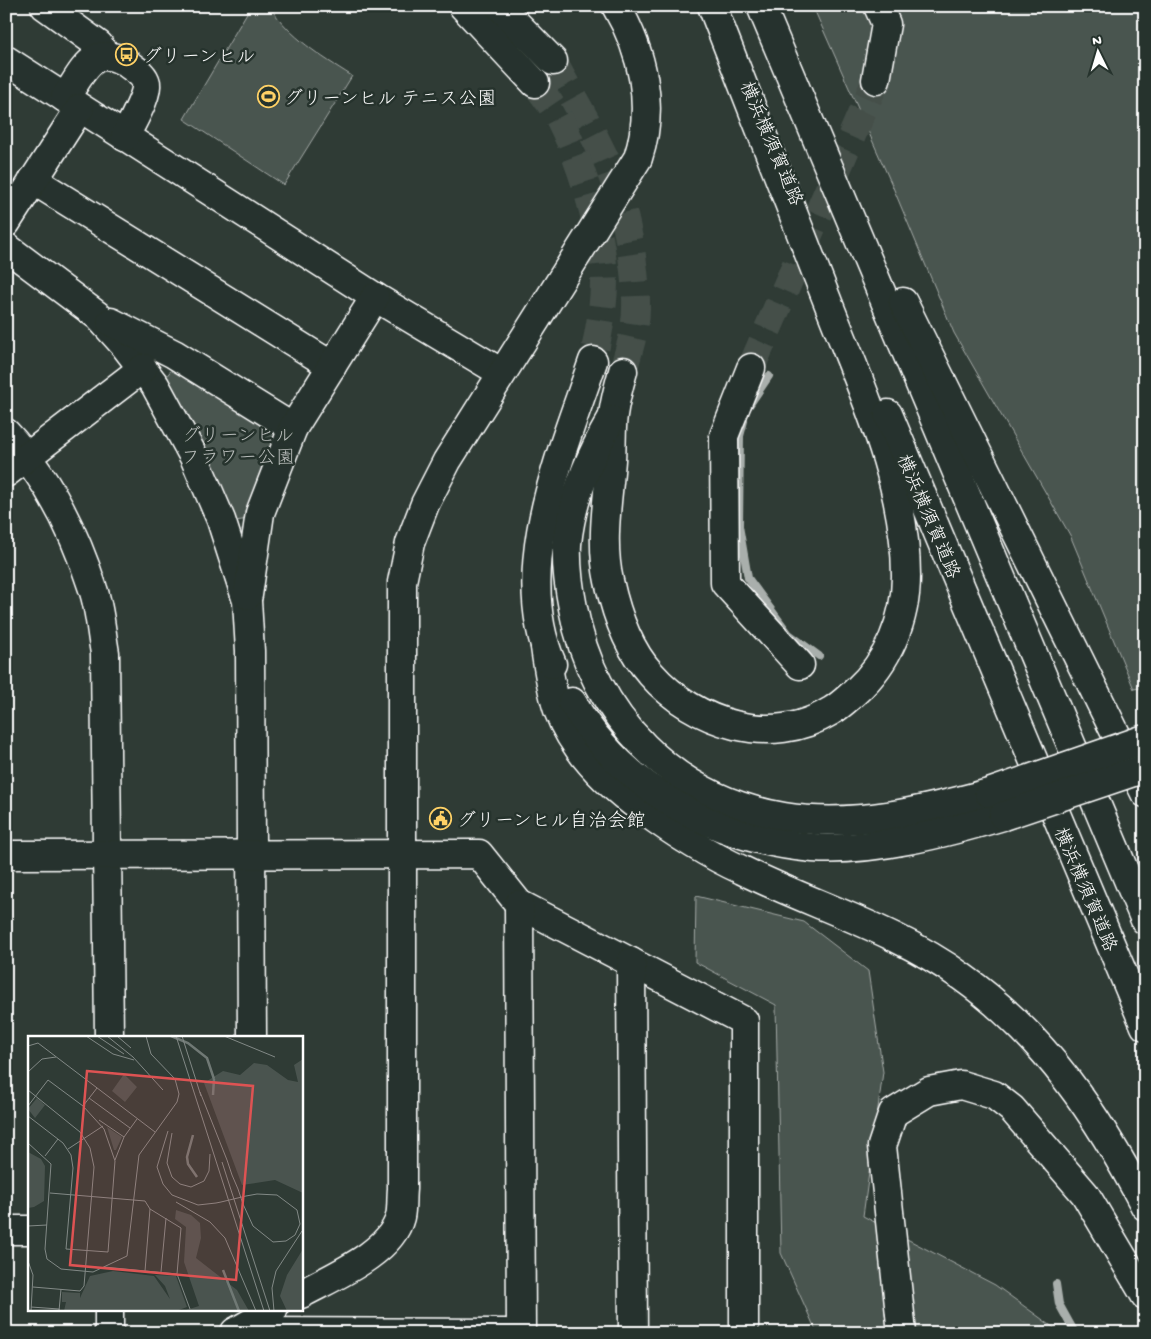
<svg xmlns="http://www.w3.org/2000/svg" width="1151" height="1339" viewBox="0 0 1151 1339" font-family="'Gochi Hand','Klee One',sans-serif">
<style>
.green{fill:#4a544f;stroke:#a4aaa7}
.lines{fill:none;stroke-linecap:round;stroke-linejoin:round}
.stream{stroke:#a9afac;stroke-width:8}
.minor-tunnel{stroke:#444f49;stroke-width:28;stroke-dasharray:28 14;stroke-linecap:butt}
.highway-tunnel{stroke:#444f49;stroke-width:28;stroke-dasharray:28 14;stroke-linecap:butt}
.minor-casing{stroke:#fff;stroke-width:31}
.highway-casing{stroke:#fff;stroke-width:31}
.minor{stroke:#26332d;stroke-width:28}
.highway{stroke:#26332d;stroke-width:28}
.highway-bridge-casing{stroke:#fff;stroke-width:31;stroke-linecap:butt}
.highway-bridge{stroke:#26332d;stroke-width:28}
.labels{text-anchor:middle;stroke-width:5;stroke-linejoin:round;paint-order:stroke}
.poi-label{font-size:19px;fill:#fff;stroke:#26332d;text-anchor:start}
.street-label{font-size:19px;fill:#fff;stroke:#26332d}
.park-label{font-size:19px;fill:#b7bbb9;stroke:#26332d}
.inset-river{fill:none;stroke:#707975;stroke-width:2.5}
.inset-road{fill:none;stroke:#828986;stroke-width:1}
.view{fill:#de5353;fill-opacity:0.15;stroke:#de5353;stroke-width:2.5}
.inset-edge{fill:none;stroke:#fff;stroke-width:2.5}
</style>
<rect width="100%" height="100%" fill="#2f3b35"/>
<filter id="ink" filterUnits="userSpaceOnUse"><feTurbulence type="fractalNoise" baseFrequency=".02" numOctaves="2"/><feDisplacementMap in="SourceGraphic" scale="10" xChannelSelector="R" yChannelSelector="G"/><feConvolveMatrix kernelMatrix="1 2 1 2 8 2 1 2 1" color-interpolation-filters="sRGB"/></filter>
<g filter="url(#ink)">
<g class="green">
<path d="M251 6H269C292 39 319 55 352 76L284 185 184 119Z"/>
<polygon points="817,6 1145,6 1145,687 1134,689 1070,535 954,333 892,185 814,9"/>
<polygon points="173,368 280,432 249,519 235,521 165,378"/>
<polygon points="696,896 804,922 868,971 883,1072 863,1216 995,1285 1061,1333 817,1333 781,1253 776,1005 695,962"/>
</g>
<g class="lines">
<g class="stream">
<polyline points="748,407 769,376"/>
<polyline points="744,421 740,436 739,526 748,578 789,634 819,656"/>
<polyline points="1056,1284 1059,1304 1075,1333"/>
</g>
<polyline class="minor-tunnel" points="751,368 876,80"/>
<g class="highway-tunnel">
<path d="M553 61C569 91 587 121 602 152 622 192 637 263 636 308 636 329 629 350 623 371"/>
<path d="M535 83C543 94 552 105 559 118 580 158 604 236 604 282 604 308 598 335 593 361"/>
</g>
<defs>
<g id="minor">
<polyline points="45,6 99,45 104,55"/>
<polyline points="6,60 375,297 502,373"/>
<polyline points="876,80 886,24 878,6"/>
<path d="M65 98C83 72 93 41 128 64 135 70 144 74 146 83 148 96 130 125 125 137"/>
<polyline points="33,180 332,366"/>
<polyline points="6,223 80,108"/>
<polyline points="6,247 98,316 125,346 155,385 194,457 221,520 247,601 250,651 252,1038"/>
<polyline points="111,322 174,354 293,428"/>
<polyline points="751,368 724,436 725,583 800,665"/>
<path d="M6 433C47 476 75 533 93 589 100 609 101 632 105 653L109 1038"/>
<polyline points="6,473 143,368"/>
<polyline points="248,595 260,513 293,428 375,297"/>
<polyline points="6,855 479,854 519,904 744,1021 744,1333"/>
<polyline points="519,904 521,1333"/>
<polyline points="631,962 633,1333"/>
<polyline points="6,1230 29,1230"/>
<path d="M301 1294C332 1277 391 1253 400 1217 402 1208 401 1198 402 1189V582L410 543 425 504 447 461 638 158C655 106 643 52 616 6"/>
<polyline points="237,1331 273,1310"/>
<polyline points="235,1332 505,1333"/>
<polyline points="109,1333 109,1310"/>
<polyline points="902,1333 882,1146 893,1113 929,1091 961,1085 994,1095 1012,1109 1085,1194 1145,1295"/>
</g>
<g id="highway">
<polyline points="463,6 535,83"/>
<polyline points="499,6 553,61"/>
<polyline points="761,6 1145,920"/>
<polyline points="903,302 1145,793"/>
<path d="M623 371C619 385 615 400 613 415 611 430 612 445 611 460 608 500 600 541 609 581 616 613 629 650 651 674 695 724 771 748 831 711 840 706 848 698 856 691 888 662 906 620 906 576 906 480 861 388 827 300 788 202 750 104 712 6"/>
<polyline points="888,414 1145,1026"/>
<path d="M611 420C589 458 571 500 567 544 566 565 569 588 573 608 593 717 674 799 784 817 854 828 923 811 989 793"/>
<path d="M545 647C548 669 551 689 558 710 574 752 608 785 643 810 674 833 707 854 742 870 815 906 896 929 962 977 1045 1036 1099 1117 1145 1206"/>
<path d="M552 664C510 568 562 453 593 361"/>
<path d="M572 702C621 787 715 840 813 848 872 852 946 833 1003 816"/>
</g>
</defs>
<use href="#minor" class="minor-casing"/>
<use href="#highway" class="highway-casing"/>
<use href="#minor" class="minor"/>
<use href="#highway" class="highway"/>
<defs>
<g id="highway-bridge">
<polyline points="989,793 1145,739"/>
<polyline points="1003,816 1145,768"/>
</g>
</defs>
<use href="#highway-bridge" class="highway-bridge-casing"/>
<use href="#highway-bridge" class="highway-bridge"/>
</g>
</g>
<defs>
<symbol id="bus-ring" viewBox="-11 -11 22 22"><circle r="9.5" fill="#26332d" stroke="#ffd166" stroke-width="1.5"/><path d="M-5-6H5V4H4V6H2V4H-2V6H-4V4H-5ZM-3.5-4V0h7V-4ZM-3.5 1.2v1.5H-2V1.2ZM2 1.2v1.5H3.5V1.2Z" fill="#ffd166"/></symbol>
<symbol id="stadium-ring" viewBox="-11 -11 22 22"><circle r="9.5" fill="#26332d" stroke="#ffd166" stroke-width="1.5"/><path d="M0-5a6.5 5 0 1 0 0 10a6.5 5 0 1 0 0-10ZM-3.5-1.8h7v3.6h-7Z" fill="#ffd166"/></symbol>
<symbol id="civic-ring" viewBox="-11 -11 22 22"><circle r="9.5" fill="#26332d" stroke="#ffd166" stroke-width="1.5"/><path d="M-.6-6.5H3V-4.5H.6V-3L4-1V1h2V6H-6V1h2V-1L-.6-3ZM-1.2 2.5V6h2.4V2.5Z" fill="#ffd166"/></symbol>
</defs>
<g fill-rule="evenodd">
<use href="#bus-ring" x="114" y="42" width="25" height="25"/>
<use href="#stadium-ring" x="256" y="84" width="25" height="25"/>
<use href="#civic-ring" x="428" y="806" width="25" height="25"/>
</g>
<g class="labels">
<g class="poi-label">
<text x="143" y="62">グリーンヒル</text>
<text x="284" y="104">グリーンヒル テニス公園</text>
<text x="457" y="826">グリーンヒル自治会館</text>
</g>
<g class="street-label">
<text transform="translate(773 143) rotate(67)" y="7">横浜横須賀道路</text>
<text transform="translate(930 516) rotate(67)" y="7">横浜横須賀道路</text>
<text transform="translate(1087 889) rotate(67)" y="7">横浜横須賀道路</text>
</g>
<g class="park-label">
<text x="238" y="441">グリーンヒル<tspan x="238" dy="22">フラワー公園</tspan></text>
</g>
</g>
<g transform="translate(28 1036)">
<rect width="275" height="275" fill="#2f3b35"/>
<path d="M275 23V157L247 144 214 149 176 47 195 35 212 39 226 27 239 29 260 44 270 46 266 29ZM96 38 109 51 97 66 84 55ZM9 62 17 69 7 82 0 73ZM79 91 94 101 88 114H86ZM0 116 13 123 17 130 16 165 6 171 0 172ZM148 174 163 179 172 187 173 202 168 222 209 254 221 275H155L171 270 156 226 158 191 147 183ZM275 213V275H259L252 260 259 239ZM85 235 126 240 142 263 137 250 127 239 148 240 159 271 148 275H36L38 266H34V256L52 257V262L62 240Z" fill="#4a544f"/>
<path class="inset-river" d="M143 0 160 7 179 22 186 43M185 59 186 43M165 99 159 121 160 128 169 141M195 234 211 275"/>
<path class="inset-road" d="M58 0 85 18 106 24M69 0 96 18M79 0 105 21 135 54M89 0 103 12M148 0 236 275M154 0 173 60M196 0 247 21M0 10 10 7 127 96M0 36 14 23 28 21M0 54 52 96 62 112 66 131 56 250 52 255 5 251M61 62 102 92M0 70 20 44 55 70 76 93 87 125 80 216 38 213 45 132 43 119 35 107 0 80M55 70 69 52M71 84 96 101M140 95 129 131 135 148 144 159 170 169 188 167 193 166 218 160 229 158 249 159 269 174 272 188 267 199 258 205 245 206 225 190 215 168 210 153 204 139 199 124 172 56M144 97 139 127 144 141 152 148 163 151 176 145 181 135 182 118M0 107 23 128 17 213 19 223 33 233 65 236 99 220 111 119 149 66 151 58 147 43 123 18 118 0M40 113 75 90M17 120 30 103M87 124 96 101 109 83M194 126 242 275M22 157 117 165 122 173 153 192 149 238 162 273M148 166 182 186 197 202 228 275M0 190 19 189M0 225 5 239 3 275M76 231 149 238M117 235 122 173M133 236 138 182M3 271 31 273M31 275 33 253M246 275 244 252 248 235 274 195"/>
<path class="view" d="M59 35 225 50 208 244 42 229Z"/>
<rect width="275" height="275" class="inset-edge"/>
</g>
<rect width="1151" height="1339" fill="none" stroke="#26332d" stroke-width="25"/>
<rect x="12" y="12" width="1126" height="1314" fill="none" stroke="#fff" stroke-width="2" filter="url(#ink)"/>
<g transform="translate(1098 52) rotate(355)" stroke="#26332d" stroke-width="4" paint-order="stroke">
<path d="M0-4L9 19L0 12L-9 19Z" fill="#ffffff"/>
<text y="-8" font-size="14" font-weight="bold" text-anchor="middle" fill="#ffffff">N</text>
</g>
</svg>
